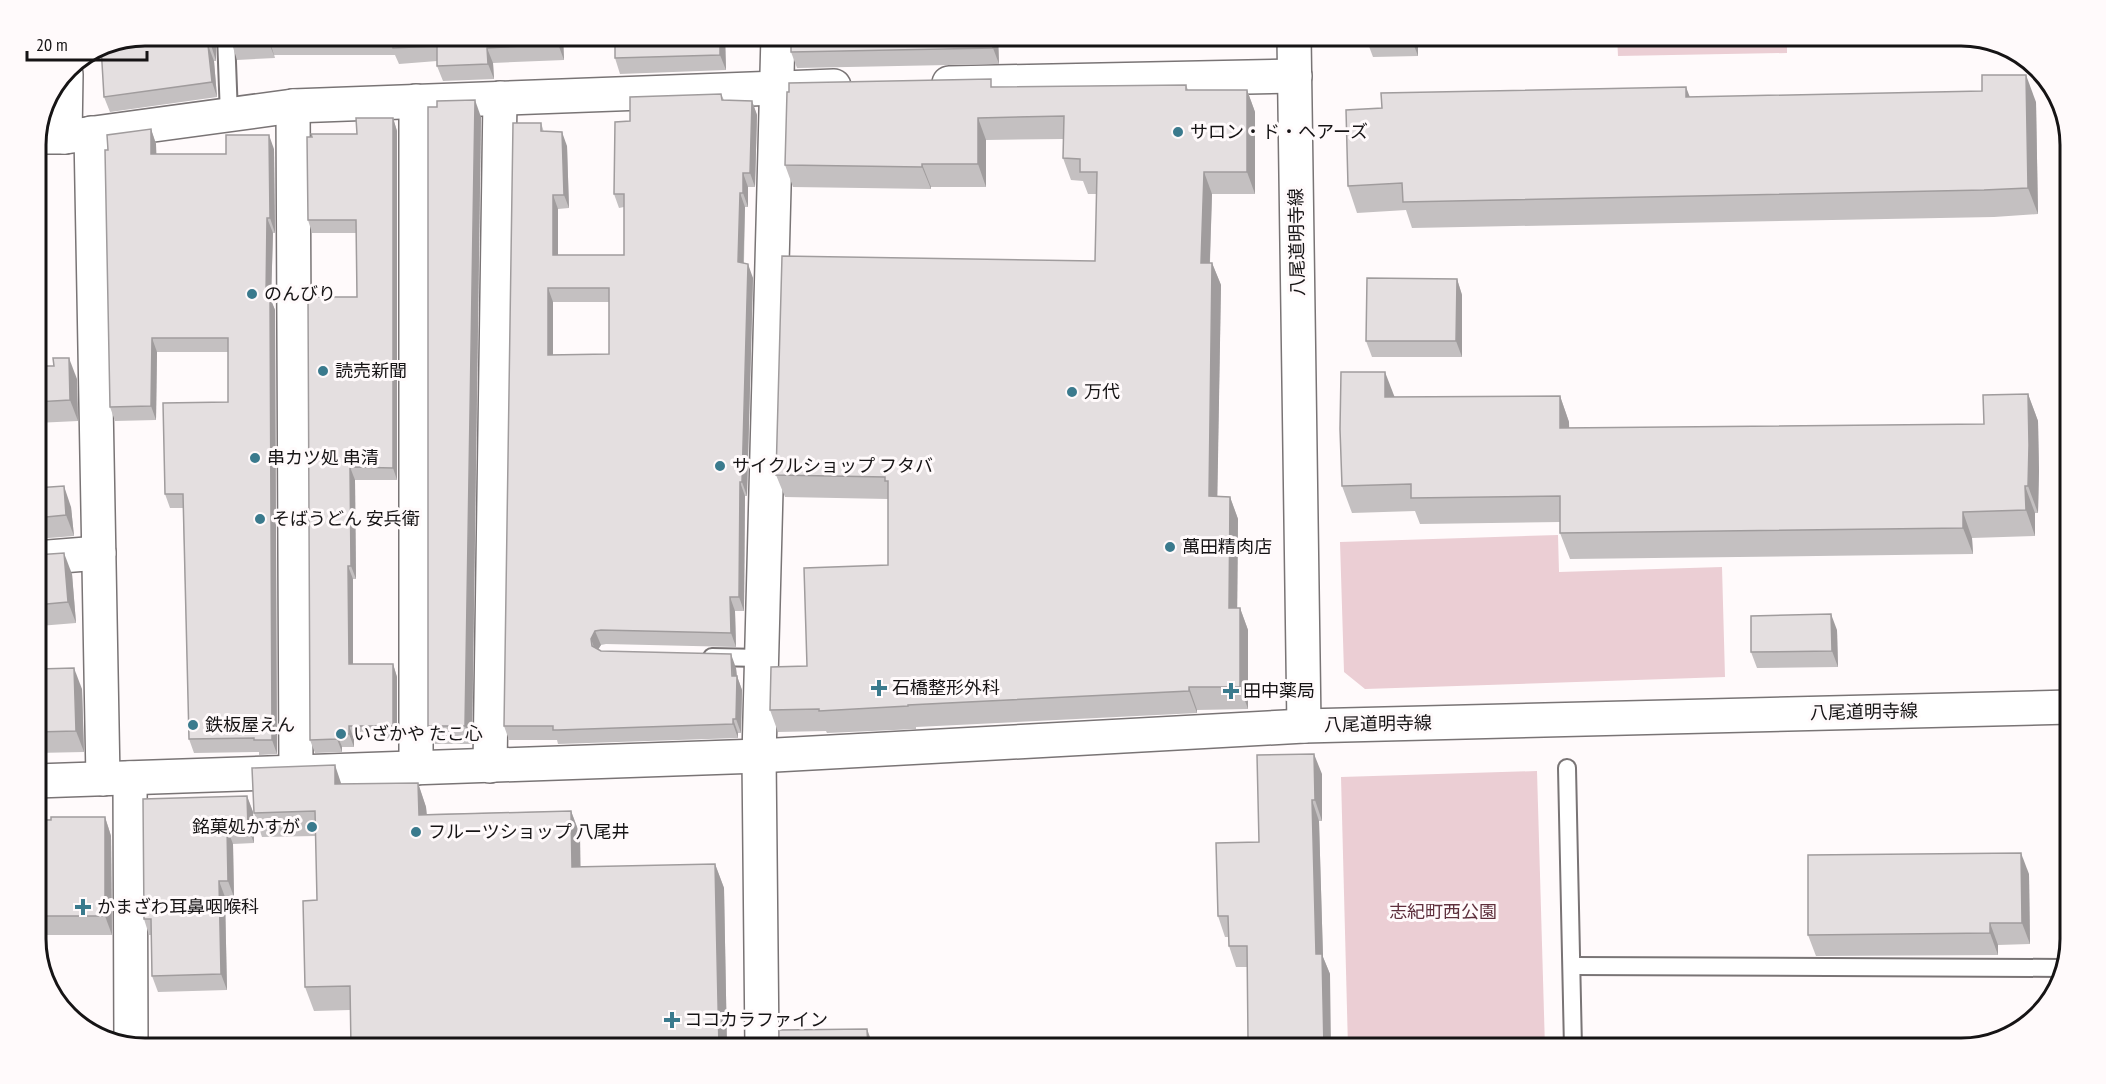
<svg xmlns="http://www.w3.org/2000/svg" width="2106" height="1084" viewBox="0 0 2106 1084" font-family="'PT Sans Narrow','Noto Sans JP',sans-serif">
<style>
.green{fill:#ebced4}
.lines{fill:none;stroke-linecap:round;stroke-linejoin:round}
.lane-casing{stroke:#797475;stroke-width:20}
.street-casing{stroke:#797475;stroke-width:36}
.secondary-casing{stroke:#797475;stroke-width:36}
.lane{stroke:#fff;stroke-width:16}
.street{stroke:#fff;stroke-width:33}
.secondary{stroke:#fff;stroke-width:33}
.wall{fill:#c4c0c1;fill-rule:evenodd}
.shaded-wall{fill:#a09c9d}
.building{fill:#e4dfe0;stroke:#a09c9d;stroke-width:1.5;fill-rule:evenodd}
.poi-dot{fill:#3a7a8d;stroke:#fffafb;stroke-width:2}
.labels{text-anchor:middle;stroke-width:6;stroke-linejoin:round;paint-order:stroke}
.poi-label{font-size:18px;fill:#161415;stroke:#fffafb;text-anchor:start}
.street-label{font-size:18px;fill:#161415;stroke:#fffafb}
.park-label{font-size:18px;fill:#5e2f3c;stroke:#fffafb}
.rim{fill:none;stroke:#161415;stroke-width:3}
</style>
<rect width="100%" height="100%" fill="#fffafb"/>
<g class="green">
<polygon points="1617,36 1787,36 1787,53 1618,56"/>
<polygon points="1558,535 1559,572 1722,567 1725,677 1365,689 1344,672 1340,542"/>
<polygon points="1537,771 1545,1048 1348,1048 1341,777"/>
</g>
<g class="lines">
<defs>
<g id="lane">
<polyline points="226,36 229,115"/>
<polyline points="712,657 761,658"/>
<polyline points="1567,768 1573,1048"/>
<polyline points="1572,966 2063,968"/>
</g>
<g id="street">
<polyline points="949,83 1295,76"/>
<polyline points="416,101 416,768"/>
<polyline points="293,106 296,773"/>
<polyline points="91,133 103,779"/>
<polyline points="37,137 65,137 293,106 834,86"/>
<polyline points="65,137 66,74"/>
<polyline points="36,558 99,553"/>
<polyline points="490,766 500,98"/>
<polyline points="130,778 131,1044"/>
<polyline points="762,1048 759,756 778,36"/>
</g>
<g id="secondary">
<polyline points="1294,36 1304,726"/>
<polyline points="36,781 759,756 1304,726 2070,707"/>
</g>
</defs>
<use href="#lane" class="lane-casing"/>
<use href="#street" class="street-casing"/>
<use href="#secondary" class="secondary-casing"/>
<use href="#lane" class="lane"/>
<use href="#street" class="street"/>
<use href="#secondary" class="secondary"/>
</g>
<g class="wall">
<polygon points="216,36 216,61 214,61 217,97 110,112 104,97 102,55 88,55 104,44"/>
<polygon points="231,36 563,36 564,60 493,63 494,79 443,81 437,66 437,61 399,64 395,55 274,55 275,58 237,60 232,44"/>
<polygon points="725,36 726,70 620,74 615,58"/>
<polygon points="998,36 999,64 797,68 791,52"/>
<polygon points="1367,36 1418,36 1418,56 1373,57 1367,41"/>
<polygon points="1186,85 1188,90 1247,90 1255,112 1255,194 1212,194 1210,263 1212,263 1221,285 1217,496 1230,497 1238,519 1237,608 1240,608 1248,630 1248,709 1197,710 1197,713 916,727 916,729 827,733 826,731 778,732 770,710 807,666 888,565 888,499 785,497 776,475 1095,261 1097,194 1088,194 1083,181 1071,180 1063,158 1063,139 986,140 986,187 931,187 931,189 793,187 785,165 993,87"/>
<path d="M721 94 724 100 752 101 757 115 755 187H748V207H745L744 263 753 278 747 496H745L744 611H735L736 647 606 644 601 645 598 649 601 651 736 668 737 676 742 690 741 733H738V738L558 744 557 740H509L504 726 541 123 544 132 567 146 569 208 558 209V255H624V207L619 208 614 194 630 121ZM553 302H609V354L553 355Z"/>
<polygon points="1690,97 2036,102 2038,214 1994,217 1412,228 1406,210 1357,213 1348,186"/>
<polygon points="437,107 481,117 472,744 435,744 428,726"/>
<polygon points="393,118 397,131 397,480 355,480 356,579 353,579 353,664 393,664 397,677 397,739 354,739 354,747 342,747 342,752 315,753 310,740 357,297 356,233 312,233 308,220 357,134"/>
<polygon points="151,129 156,144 156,154 226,154 274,149 275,233 273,233 271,300 275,310 277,754 259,755 259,752 194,753 189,739 183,508 170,508 165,494 228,402 228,352 157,352 156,420 115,421 110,407 108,150"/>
<polygon points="1457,279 1462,295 1462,357 1372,357 1366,341"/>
<polygon points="36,366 77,379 78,421 36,423"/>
<polygon points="2028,394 2038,421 2039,471 2038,513 2035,513 2035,536 1972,538 1973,554 1570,559 1560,533 1560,522 1420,524 1415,511 1352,513 1342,486 1394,397 1560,396 1569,422 1569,428 1984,424"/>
<polygon points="36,488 71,507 74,536 36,539"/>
<polygon points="36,555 72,574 76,623 39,626 43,669 82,689 84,752 36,753"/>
<polygon points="1837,630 1838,667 1757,668 1751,652"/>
<polygon points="1322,774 1322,821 1319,821 1323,957 1330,974 1252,1048 1248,1038 1247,967 1236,967 1229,946 1229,937 1225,937 1218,916 1259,842"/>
<polygon points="418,783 426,807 427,814 571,811 580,835 580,867 715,864 724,888 727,1048 351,1048 350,1010 314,1011 305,987 317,900 316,836 262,837 254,813 342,784"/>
<polygon points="247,796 253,812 254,843 233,844 234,897 225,897 227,990 158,992 152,976 151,935 149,935 144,919"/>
<polygon points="105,817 111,836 112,935 42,935 41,933 36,933 36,820"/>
<polygon points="2029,874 2030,944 1998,945 1998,955 1816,956 1808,935"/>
</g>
<g class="shaded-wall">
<polygon points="210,36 216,36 216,61 211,45"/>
<polygon points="558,36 563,36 564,60 558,44"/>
<polygon points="720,36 725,36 726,70 720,55"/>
<polygon points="993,36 998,36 999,64 993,48"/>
<polygon points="1412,36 1418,36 1418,56 1412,40"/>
<polygon points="269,39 274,55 275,58 269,43"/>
<polygon points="208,45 214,61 217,97 212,82"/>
<polygon points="487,48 493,63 494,79 488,64"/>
<polygon points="2026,75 2036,102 2038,214 2028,188"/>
<polygon points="1686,87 1696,113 1686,97"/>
<polygon points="1247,90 1255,112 1255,194 1247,172"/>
<polygon points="475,100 481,117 472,744 465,726"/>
<polygon points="752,101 757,115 755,187 750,173"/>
<polygon points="393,118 397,131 397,480 393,468"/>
<polygon points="978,118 986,140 986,187 978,164"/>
<polygon points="151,129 156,144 157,168 151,154"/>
<polygon points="562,132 567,146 569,208 564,195"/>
<polygon points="269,135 274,149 275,233 270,218"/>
<polygon points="922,164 931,187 931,189 922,167"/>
<polygon points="1204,172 1212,194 1209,285 1201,263"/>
<polygon points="743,173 748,187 748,207 743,193"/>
<polygon points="740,193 745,207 743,276 738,262"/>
<polygon points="553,195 558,209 558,269 553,255"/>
<polygon points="267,218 273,233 271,300 275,310 277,754 272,740 266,296"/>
<polygon points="1212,263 1221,285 1217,518 1209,496"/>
<polygon points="748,264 753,278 747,496 742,482"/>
<polygon points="1457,279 1462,295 1462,357 1456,341"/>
<polygon points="548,288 553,302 553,369 548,355"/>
<polygon points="152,338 157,352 156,420 151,406"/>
<polygon points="69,358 77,379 78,421 70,400"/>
<polygon points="1385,372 1395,398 1385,397"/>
<polygon points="2028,394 2038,421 2039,471 2038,513 2028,486"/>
<polygon points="1560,396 1569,422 1570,455 1560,428"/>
<polygon points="350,467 355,480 356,579 351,566"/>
<polygon points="740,482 745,496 744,611 739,597"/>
<polygon points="64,486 71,507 74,536 66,515"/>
<polygon points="2025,486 2035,513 2035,536 2026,510"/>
<polygon points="1230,497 1238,519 1237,630 1229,608"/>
<polygon points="1963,512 1972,538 1973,554 1963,528"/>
<polygon points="64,553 72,574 76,623 68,602"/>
<polygon points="348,566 353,579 353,677 349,664"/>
<polygon points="730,597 735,611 736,647 731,633"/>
<polygon points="1240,608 1248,630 1248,709 1240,687"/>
<polygon points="1831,614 1837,630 1838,667 1832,651"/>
<polygon points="36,618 39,626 45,690 38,669 36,653"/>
<polygon points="595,631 601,645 596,653 591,639"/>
<polygon points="731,654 736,668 737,679 737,676 742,690 741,733 736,719"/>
<polygon points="393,664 397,677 397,739 393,726"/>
<polygon points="74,668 82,689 84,752 76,731"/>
<polygon points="1189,687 1197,710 1197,713 1189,691"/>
<polygon points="733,719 738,733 738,738 733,724"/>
<polygon points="349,726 354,739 354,747 349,734"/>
<polygon points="337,734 342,747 342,752 337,739"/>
<polygon points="1314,754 1322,774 1322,821 1315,800"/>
<polygon points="335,765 343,789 335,784"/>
<polygon points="418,783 426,807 428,839 419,815"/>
<polygon points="247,796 253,812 254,843 248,828"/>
<polygon points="1312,800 1319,821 1323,957 1330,974 1331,1048 1324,1048 1316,954"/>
<polygon points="571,811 580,835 581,891 572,867"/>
<polygon points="105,817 111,836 112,935 105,916"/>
<polygon points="227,828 233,844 234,897 228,881"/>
<polygon points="2021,853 2029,874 2030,944 2022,923"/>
<polygon points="715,864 724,888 727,1048 719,1048"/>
<polygon points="219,881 225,897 227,990 221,974"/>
<polygon points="1990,923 1998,945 1998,955 1990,933"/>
<polygon points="867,1029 874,1048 868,1048"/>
</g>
<g class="building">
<polygon points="146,36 210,36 211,45 208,45 212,82 104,97 101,46 104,44"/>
<polygon points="231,36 558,36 558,44 487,48 488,64 437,66 437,46 393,48 392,39 269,39 269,43 232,44"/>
<polygon points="615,36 720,36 720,55 615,58"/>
<polygon points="791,36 993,36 993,48 791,52"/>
<polygon points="1367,36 1412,36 1412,40 1367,41"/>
<polygon points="1982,75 2026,75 2028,188 1984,190 1403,202 1402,183 1348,186 1346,110 1382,108 1381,93 1686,87 1686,97 1982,91"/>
<polygon points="991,79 991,87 1186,85 1186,90 1247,90 1247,172 1204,172 1201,263 1212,263 1209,496 1230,497 1229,608 1240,608 1240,687 1189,687 1189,691 908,705 908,706 819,711 819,709 770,710 771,667 807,666 804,568 888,565 888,481 885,481 885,477 776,475 782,256 1095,261 1097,172 1080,172 1080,159 1063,158 1064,116 978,118 978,164 922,164 922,167 785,165 787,92 789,92 789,83"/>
<path d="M721 94 722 100 752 101 750 173H743V193H740L738 262 748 264 742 482H740L739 597H730L731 633 601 630 595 631 591 639 592 646 601 651 731 654 732 676H737L736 719H733V724L558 730H553V726H504L513 123H541V131L562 132 564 195H553V255H624V194H614L615 122 630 121V97ZM548 288H609V354L548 355Z"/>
<polygon points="475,100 465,726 428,726 428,107 437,107 437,101"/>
<polygon points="356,118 393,118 393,468 350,467 351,566 348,566 349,664 393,664 393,726 349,726 349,734 337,734 337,739 310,740 308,297 357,297 356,220 308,220 307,137 312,137 311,134 357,134"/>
<polygon points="151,129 151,154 226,154 226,135 269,135 270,218 267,218 266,296 270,296 272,740 254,740 254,738 189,739 183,494 165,494 163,403 228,402 228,338 152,338 151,406 110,407 105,150 108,150 107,135"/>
<polygon points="1367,278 1457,279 1456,341 1366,341"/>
<polygon points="53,358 69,358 70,400 36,402 36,366 54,366"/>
<polygon points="1341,372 1385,372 1385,397 1560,396 1560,428 1984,424 1983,395 2028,394 2029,445 2028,486 2025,486 2026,510 1963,512 1963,528 1560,533 1560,496 1411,498 1411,484 1342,486 1340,429"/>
<polygon points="64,486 66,515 36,518 36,488"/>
<polygon points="64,553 68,602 36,605 36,555"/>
<polygon points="1831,614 1832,651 1751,652 1751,616"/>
<polygon points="36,653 38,669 74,668 76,731 36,732"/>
<polygon points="1314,754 1315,800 1312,800 1316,954 1322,954 1324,1048 1252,1048 1252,1038 1248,1038 1247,946 1229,946 1228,916 1218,916 1216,843 1259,842 1257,755"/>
<polygon points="335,765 335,784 418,783 419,815 571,811 572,867 715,864 719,1048 351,1048 350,986 305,987 303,901 317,900 315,811 254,813 252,768"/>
<polygon points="247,796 248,828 227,828 228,881 219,881 221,974 152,976 151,919 144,919 143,799"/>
<polygon points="51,817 105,817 105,916 36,916 36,820 51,820"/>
<polygon points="2021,853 2022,923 1990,923 1990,933 1808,935 1808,855"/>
<polygon points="867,1029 868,1048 916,1047 916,1048 779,1048 779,1030"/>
</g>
<g class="poi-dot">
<circle cx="1178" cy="132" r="6"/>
<circle cx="252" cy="294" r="6"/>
<circle cx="323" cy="371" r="6"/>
<circle cx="1072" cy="392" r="6"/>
<circle cx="255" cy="458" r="6"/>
<circle cx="720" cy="466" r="6"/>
<circle cx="260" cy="519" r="6"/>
<circle cx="1170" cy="547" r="6"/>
<path d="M876 679h6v6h6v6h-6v6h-6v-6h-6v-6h6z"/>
<path d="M1228 682h6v6h6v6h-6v6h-6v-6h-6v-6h6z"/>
<circle cx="193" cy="725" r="6"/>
<circle cx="341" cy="734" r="6"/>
<circle cx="312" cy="827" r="6"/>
<circle cx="416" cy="832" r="6"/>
<path d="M80 898h6v6h6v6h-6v6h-6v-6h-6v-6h6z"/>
<path d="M669 1011h6v6h6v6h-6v6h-6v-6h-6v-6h6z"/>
</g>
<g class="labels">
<g class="poi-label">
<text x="1190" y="138">サロン・ド・ヘアーズ</text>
<text x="264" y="300">のんびり</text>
<text x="335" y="377">読売新聞</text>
<text x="1084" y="398">万代</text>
<text x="267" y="464">串カツ処 串清</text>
<text x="732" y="472">サイクルショップ フタバ</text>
<text x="272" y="525">そばうどん 安兵衛</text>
<text x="1182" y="553">萬田精肉店</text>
<text x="892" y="694">石橋整形外科</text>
<text x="1243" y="697">田中薬局</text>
<text x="205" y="731">鉄板屋えん</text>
<text x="353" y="740">いざかや たこ心</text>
<text x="300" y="833" text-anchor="end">銘菓処かすが</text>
<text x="428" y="838">フルーツショップ 八尾井</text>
<text x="97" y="913">かまざわ耳鼻咽喉科</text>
<text x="684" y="1026">ココカラファイン</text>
</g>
<g class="street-label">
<text transform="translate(1297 242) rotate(-91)" y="6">八尾道明寺線</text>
<text transform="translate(1864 712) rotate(-1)" y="6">八尾道明寺線</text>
<text transform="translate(1378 724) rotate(-1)" y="6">八尾道明寺線</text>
</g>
<g class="park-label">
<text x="1443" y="918">志紀町西公園</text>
</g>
</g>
<path d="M0 0H2106V1084H0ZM145 46H1961A99 99 0 0 1 2060 145V939A99 99 0 0 1 1961 1038H145A99 99 0 0 1 46 939V145A99 99 0 0 1 145 46Z" fill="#fffafb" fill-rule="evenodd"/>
<path class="rim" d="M145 46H1961A99 99 0 0 1 2060 145V939A99 99 0 0 1 1961 1038H145A99 99 0 0 1 46 939V145A99 99 0 0 1 145 46Z"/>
<path d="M27 51v9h120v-9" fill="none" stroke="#161415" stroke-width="3"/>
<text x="36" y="51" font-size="18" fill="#161415" stroke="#fffafb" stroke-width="4.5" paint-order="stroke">20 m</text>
</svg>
